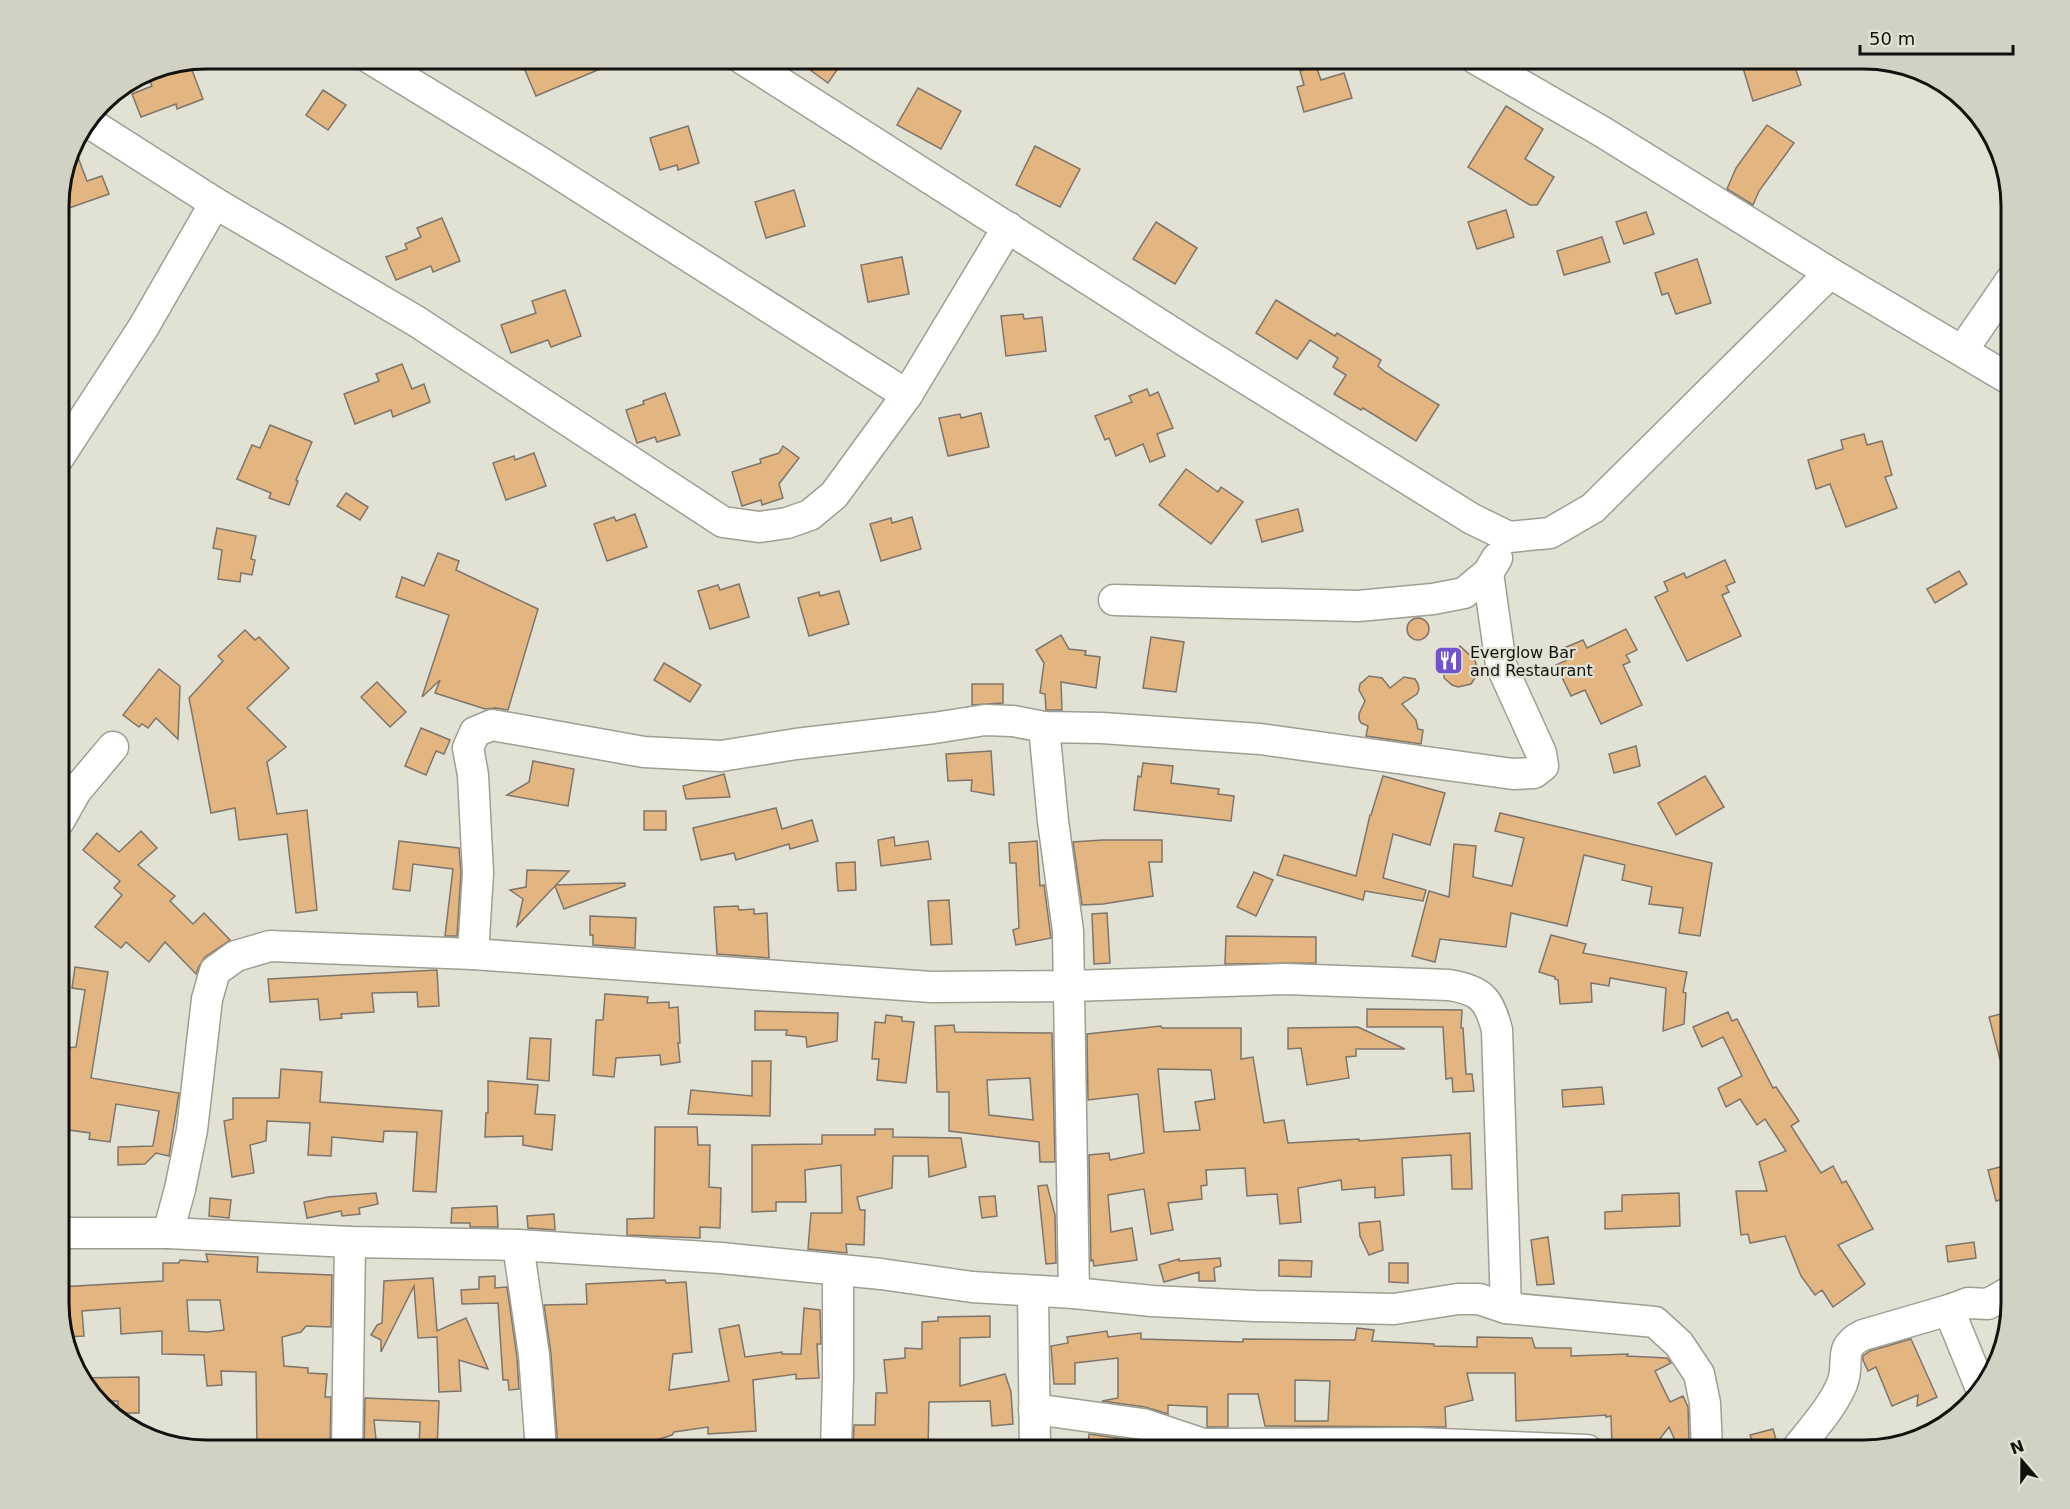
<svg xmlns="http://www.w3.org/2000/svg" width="2070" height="1509" viewBox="0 0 2070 1509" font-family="'DejaVu Sans',sans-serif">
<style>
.building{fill:#e3b580;stroke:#7e756b;stroke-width:1.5;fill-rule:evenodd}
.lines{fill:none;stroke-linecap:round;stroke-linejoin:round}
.minor-casing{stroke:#9e9e91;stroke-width:33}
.minor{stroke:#fff;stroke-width:30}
.labels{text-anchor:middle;stroke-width:4.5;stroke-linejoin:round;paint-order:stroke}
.poi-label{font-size:16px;fill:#11110d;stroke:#e2e2d4;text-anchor:start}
.rim{fill:none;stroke:#11110d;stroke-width:3}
</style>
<rect width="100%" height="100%" fill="#e2e2d4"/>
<g class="building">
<polygon points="532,58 624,58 624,59 536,96 522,63"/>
<polygon points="794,58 845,58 828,83"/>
<polygon points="1740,58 1765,58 1766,63 1792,58 1801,85 1753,101"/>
<polygon points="189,62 203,99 177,109 176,104 141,117 132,94 152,86 150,81 165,76 161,67"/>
<polygon points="1316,66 1321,80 1344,73 1352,98 1304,112 1297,87 1304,85 1300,71"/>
<polygon points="918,88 961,111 941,149 897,125"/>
<polygon points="323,90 346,105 328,130 306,115"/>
<polygon points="1506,106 1543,129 1525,159 1554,177 1537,205 1530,205 1468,167"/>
<polygon points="1767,125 1794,143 1759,191 1753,205 1727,189 1736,168"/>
<polygon points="688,126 699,163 678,170 677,165 660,170 650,138"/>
<polygon points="73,144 87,181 102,176 109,194 69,208 66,200 59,203 59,196"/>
<polygon points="1035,146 1080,169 1060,207 1016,185"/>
<polygon points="794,190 805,226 766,238 755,202"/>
<polygon points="1506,210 1514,237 1477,249 1468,222"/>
<polygon points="1646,212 1654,234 1624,244 1616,222"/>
<polygon points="442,218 460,261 433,272 431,266 396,280 386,257 407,249 405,244 421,237 417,228"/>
<polygon points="1156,222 1197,248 1175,284 1133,259"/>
<polygon points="1602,237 1610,262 1564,275 1557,251"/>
<polygon points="902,257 909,294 868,302 861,265"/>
<polygon points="1697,259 1711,303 1676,314 1668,293 1662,295 1655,273"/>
<polygon points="565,290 581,336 551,347 548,340 511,353 501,325 536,313 532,301"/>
<polygon points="1276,300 1335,336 1337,333 1381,360 1378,366 1385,372 1439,405 1416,441 1363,408 1361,410 1334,394 1346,375 1333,367 1338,358 1310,340 1297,359 1256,333"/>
<polygon points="1023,314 1024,319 1042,317 1046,351 1006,356 1001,316"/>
<polygon points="402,364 412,389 424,384 430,402 393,417 391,410 355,424 344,394 379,381 376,374"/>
<polygon points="1147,389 1150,396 1158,392 1173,428 1157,434 1165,456 1150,462 1143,444 1116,456 1109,438 1105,440 1095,416 1132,402 1129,396"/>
<polygon points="665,393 680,435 657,442 655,437 637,443 626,410 644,404 643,401"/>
<polygon points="981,413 989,447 948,456 939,418 960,414 961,418"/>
<polygon points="270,425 312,442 296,480 298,481 289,505 269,498 271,493 237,479 252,445 260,448"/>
<polygon points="1864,434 1867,445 1882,441 1892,475 1885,477 1897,508 1846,527 1830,484 1816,489 1808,460 1843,449 1841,440"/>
<polygon points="783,446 799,458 779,484 783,498 762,505 761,500 742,506 732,472 761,463 760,459 779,453"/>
<polygon points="534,453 546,486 506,500 493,463 514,456 515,460"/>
<polygon points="1186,469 1218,492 1221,487 1243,502 1211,544 1159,505"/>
<polygon points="346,493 368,507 360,520 337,506"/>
<polygon points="1298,509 1303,531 1262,542 1256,520"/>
<polygon points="635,514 647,547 607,561 594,524 614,517 616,521"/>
<polygon points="912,517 921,549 881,561 870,524 891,518 892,523"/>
<polygon points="217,528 256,536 251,559 255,560 252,575 241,573 240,582 218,579 222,550 213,548"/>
<polygon points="438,553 459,561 456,570 538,609 508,710 495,708 485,709 435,693 440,680 422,697 449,615 396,597 402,577 424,586"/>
<polygon points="1725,560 1735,582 1726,586 1729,592 1722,595 1741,636 1687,661 1655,597 1668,591 1664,582 1684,573 1686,578"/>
<polygon points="1959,571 1967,584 1935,603 1927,589"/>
<polygon points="739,584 749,617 710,629 698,591 718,585 720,590"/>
<polygon points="839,591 849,624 809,636 798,598 819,592 820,596"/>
<circle cx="1418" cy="629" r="11"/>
<polygon points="1626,629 1637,650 1626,655 1630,662 1623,665 1642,705 1601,724 1585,690 1571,696 1556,665 1569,659 1564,648 1583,640 1587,648"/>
<polygon points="245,630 255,640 259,637 289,668 247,708 286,747 267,762 277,814 307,810 317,910 296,913 287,834 239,840 235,808 211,813 189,698 223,661 218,656"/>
<polygon points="1061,635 1069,649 1086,651 1085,655 1100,657 1096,688 1061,682 1062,710 1046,710 1045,694 1040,693 1044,663 1036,650"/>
<polygon points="1151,637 1184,642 1176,692 1143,688"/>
<polygon points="1460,646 1475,660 1478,673 1471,684 1458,687 1452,685 1444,678 1444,667 1446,661"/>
<polygon points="664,663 701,685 690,702 654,680"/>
<polygon points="159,669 180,686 178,739 156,718 148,728 142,724 139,727 123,715"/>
<polygon points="1369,676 1382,678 1390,688 1404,677 1415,679 1418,684 1419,689 1417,694 1402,704 1416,720 1418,729 1423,730 1421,744 1366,736 1368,726 1361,723 1359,719 1359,714 1365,701 1359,690 1360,684"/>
<polygon points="377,682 406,712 390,727 361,697"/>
<polygon points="972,684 1003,684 1003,703 972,705"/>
<polygon points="421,728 450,740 444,754 436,751 426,775 405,766"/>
<polygon points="1636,746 1640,766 1614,773 1609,754"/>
<polygon points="991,751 994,795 971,791 972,780 948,781 946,754"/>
<polygon points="533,761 574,769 568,806 507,795 529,782"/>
<polygon points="1143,763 1173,766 1171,783 1219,789 1218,794 1234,796 1231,821 1134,810 1138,776 1141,777"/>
<polygon points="724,774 730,797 686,799 683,786"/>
<polygon points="1383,776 1445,793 1430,845 1393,834 1383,878 1426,890 1423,901 1365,891 1363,900 1277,875 1284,855 1356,876 1370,815 1371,815"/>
<polygon points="1705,776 1724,807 1676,835 1658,803"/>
<polygon points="776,808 782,829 812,820 818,841 790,849 789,844 736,860 734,853 701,860 693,828"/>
<rect x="644" y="811" width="22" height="19"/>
<polygon points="1500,813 1712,863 1700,936 1679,933 1683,908 1649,904 1652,887 1622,880 1625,865 1584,855 1567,926 1511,913 1506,947 1440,939 1435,962 1412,956 1429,891 1449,897 1454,844 1476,846 1473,877 1512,886 1524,838 1495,831"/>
<polygon points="141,831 157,848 138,865 175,896 170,901 193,924 204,913 230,940 205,957 199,966 196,974 165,942 149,962 126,942 121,948 95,927 122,895 114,888 120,881 83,850 97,833 119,852"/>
<polygon points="894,837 895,846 928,841 931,859 881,866 878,840"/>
<polygon points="1103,840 1162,840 1162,862 1149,862 1153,896 1103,904 1082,905 1073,842"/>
<polygon points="399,841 459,848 461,873 457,936 445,936 453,869 413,864 410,891 393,889"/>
<polygon points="1037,841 1040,886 1044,885 1051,938 1016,945 1013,930 1019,928 1016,863 1010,863 1009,843"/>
<polygon points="855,862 856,890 838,891 836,863"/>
<polygon points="527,870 569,871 556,885 625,883 625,886 564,909 555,886 517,926 523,899 510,890 526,887"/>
<polygon points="1254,872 1273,880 1256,916 1237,907"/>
<polygon points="949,900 952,944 931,945 928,901"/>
<polygon points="738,906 739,910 754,909 754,914 767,913 769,958 717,954 714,907"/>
<polygon points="1107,913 1110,963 1094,964 1092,914"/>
<polygon points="590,916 636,918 635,948 593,945 593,935 590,935"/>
<polygon points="1551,935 1586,944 1583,953 1687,972 1683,992 1686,993 1684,1024 1663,1031 1666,988 1610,978 1609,986 1591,983 1592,1002 1560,1004 1558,980 1555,979 1555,977 1539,972"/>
<polygon points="1226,936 1316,937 1316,963 1225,964"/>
<polygon points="75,967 108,972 91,1078 179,1093 169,1156 156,1153 145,1164 118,1165 118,1147 153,1146 159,1111 116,1104 110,1142 89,1139 90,1133 62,1129 69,1089 59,1088 59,1049 76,1047 85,990 72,988"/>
<polygon points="437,970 439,1006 418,1007 417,992 372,993 374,1012 341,1014 342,1018 320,1020 318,999 270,1002 268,979"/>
<polygon points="605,994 648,997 647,1003 669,1002 669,1008 678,1007 680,1043 678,1043 680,1062 661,1065 660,1055 616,1058 614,1077 593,1075 596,1020 603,1020"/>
<polygon points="1367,1009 1462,1010 1461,1028 1463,1028 1466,1074 1472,1074 1474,1091 1453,1092 1452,1078 1446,1079 1443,1027 1367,1027"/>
<polygon points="755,1011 838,1013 837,1041 807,1047 806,1037 786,1035 787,1030 755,1030"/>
<polygon points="2012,1011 2012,1081 2006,1082 1989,1017"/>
<polygon points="1728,1012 1732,1021 1737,1019 1773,1088 1776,1087 1799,1121 1791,1126 1821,1173 1833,1166 1842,1183 1846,1181 1873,1229 1838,1245 1865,1284 1833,1307 1822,1290 1815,1295 1801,1276 1785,1236 1750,1243 1748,1234 1741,1235 1736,1191 1767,1191 1759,1162 1786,1151 1765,1119 1757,1125 1740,1099 1726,1107 1718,1088 1742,1076 1723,1037 1702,1047 1693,1027"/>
<polygon points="886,1015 902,1017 902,1021 914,1022 906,1083 877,1080 879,1059 872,1059 875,1022 885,1023"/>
<path d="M954 1025 955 1032 1052 1033 1055 1162H1040L1039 1142 949 1131V1092H937L935 1026ZM1030 1078 1033 1120 989 1115 987 1080Z"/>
<path d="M1161 1026 1162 1028H1241V1059L1253 1057 1264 1123 1284 1120 1288 1143 1359 1139V1141L1470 1133 1472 1189H1452L1451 1155 1402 1158 1404 1195 1375 1198V1187L1342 1190 1341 1180 1298 1188 1301 1222 1280 1224 1277 1194 1247 1196 1245 1168 1206 1170 1207 1185 1201 1186 1202 1199 1168 1203 1173 1230 1151 1234 1144 1189 1108 1195 1111 1232 1132 1228 1137 1260 1094 1266 1093 1260 1091 1261 1089 1155 1109 1153 1110 1160 1144 1153 1138 1094 1088 1100 1087 1034ZM1158 1069 1211 1070 1215 1099 1195 1102 1200 1130 1164 1132Z"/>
<polygon points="1358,1027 1405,1049 1356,1049 1356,1056 1346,1057 1349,1078 1307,1085 1301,1048 1288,1049 1288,1028"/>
<polygon points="530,1038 551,1039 549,1081 527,1079"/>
<polygon points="752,1061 771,1061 770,1116 688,1114 691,1090 752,1096"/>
<polygon points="281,1069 322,1072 320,1102 442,1111 436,1192 413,1191 417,1132 384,1131 383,1142 332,1137 331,1156 308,1155 310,1123 267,1121 266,1141 250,1145 254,1173 232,1177 224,1121 233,1119 233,1098 279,1098"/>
<polygon points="488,1081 538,1085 535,1114 555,1115 552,1150 523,1145 523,1136 485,1137 486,1113 488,1113"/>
<polygon points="1602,1087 1604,1104 1563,1107 1562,1090"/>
<polygon points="655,1127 697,1127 698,1145 710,1145 709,1187 721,1188 720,1228 700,1227 700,1238 627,1235 627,1219 654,1218"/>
<polygon points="875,1129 893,1129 893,1137 961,1138 966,1167 929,1177 928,1156 893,1156 892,1188 857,1197 860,1210 865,1210 864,1245 846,1244 847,1253 808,1249 811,1213 842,1213 841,1165 805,1170 806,1202 776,1202 776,1211 752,1212 752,1145 822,1144 822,1135 875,1135"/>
<polygon points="2012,1164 2012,1197 1996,1201 1988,1170"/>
<polygon points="1047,1185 1055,1215 1056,1263 1046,1264 1038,1186"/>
<polygon points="376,1193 378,1204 359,1208 360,1214 342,1216 341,1211 307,1218 304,1202 328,1197"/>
<polygon points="1679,1193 1680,1226 1605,1229 1605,1212 1622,1211 1622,1195"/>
<polygon points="995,1196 997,1216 982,1218 979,1197"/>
<polygon points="210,1198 231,1200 229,1218 209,1216"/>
<polygon points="497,1206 498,1227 470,1227 470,1223 451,1223 452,1208"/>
<polygon points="554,1214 555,1230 528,1228 527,1216"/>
<polygon points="1380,1221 1383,1250 1369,1255 1360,1236 1359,1223"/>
<polygon points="1548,1237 1554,1284 1537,1285 1531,1240"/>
<polygon points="1974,1242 1976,1258 1948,1262 1946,1246"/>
<path d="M206 1254 258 1257 257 1272 332 1275 331 1327 306 1326 301 1332 282 1337 284 1366 308 1368V1373L327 1374 325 1397H331L330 1450H257L256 1372 221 1371 222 1385 207 1386 204 1355 162 1354V1331L121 1334 120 1308 82 1311 84 1336 66 1337 59 1312V1287L163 1281V1263H179L180 1260 208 1262ZM187 1300H220L224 1330 207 1332 189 1331Z"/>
<polygon points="1220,1258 1221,1266 1214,1268 1215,1281 1199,1281 1199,1272 1164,1282 1159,1265 1179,1259 1179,1261"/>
<polygon points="1279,1260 1312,1261 1311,1277 1279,1276"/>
<polygon points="1389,1263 1408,1263 1408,1283 1389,1282"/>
<polygon points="495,1276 495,1288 507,1287 517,1357 519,1389 509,1390 508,1380 503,1380 498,1303 462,1304 461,1290 479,1289 479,1277"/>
<polygon points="433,1278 437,1331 466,1318 488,1369 459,1360 461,1391 439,1392 437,1337 418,1338 414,1286 381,1352 381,1340 371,1335 377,1325 382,1323 384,1281"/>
<polygon points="665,1280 666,1283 686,1282 692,1352 673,1354 669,1390 729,1381 719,1329 739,1325 745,1357 782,1352 782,1354 801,1354 804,1308 820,1310 821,1344 817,1344 819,1378 796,1379 796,1374 753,1380 756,1431 708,1434 708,1427 674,1432 672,1435 653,1441 654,1450 558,1450 551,1354 544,1305 587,1304 586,1284"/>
<polygon points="990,1316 990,1337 960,1338 960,1386 1005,1374 1011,1392 1013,1424 992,1426 990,1401 929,1402 928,1450 868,1448 868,1450 853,1450 854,1425 875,1425 876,1393 887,1393 884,1360 905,1358 905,1348 922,1349 922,1322 938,1321 938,1317"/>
<path d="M1357 1328 1374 1330 1372 1341 1434 1344V1346L1477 1347V1337L1532 1338 1535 1348H1571V1356L1628 1354 1627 1356 1667 1358 1671 1363 1655 1371 1670 1402 1683 1396 1688 1407 1689 1442 1678 1447 1669 1427 1655 1445 1649 1447H1612L1611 1416 1606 1417V1415L1516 1421 1515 1373H1467L1473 1400 1445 1407 1446 1427 1265 1426 1258 1394H1228V1427H1207V1407L1168 1405V1414L1145 1407 1102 1401 1118 1398V1358L1075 1363V1384H1054L1051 1346 1068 1343 1067 1337 1107 1331 1108 1337 1141 1333V1339L1243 1342V1339L1355 1340ZM1295 1380 1330 1381 1328 1421H1295Z"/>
<polygon points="1911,1339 1937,1397 1917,1406 1918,1395 1892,1406 1876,1367 1868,1371 1863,1360 1863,1356 1870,1351"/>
<polygon points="139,1377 139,1413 118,1413 118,1401 100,1401 79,1378"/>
<polygon points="365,1398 439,1401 437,1450 419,1450 420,1422 374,1420 377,1450 364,1450"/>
<polygon points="1773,1429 1779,1450 1755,1450 1750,1435"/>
<polygon points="1089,1434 1139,1441 1142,1442 1141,1450 1088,1450"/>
</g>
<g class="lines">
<defs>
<g id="minor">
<polyline points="371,59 537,160 907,395"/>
<polyline points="743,59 1190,344 1472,519 1509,537 1550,533 1593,508 1830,273"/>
<polyline points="1476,59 1601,131 1830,273 2011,380"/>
<polyline points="88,122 215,203 416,321 723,522 759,527 787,523 810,515 834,495 907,395 1008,227"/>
<polyline points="1962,351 2011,280"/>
<polyline points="59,457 143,328 215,203"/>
<polyline points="1114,600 1358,606 1433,599 1464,593 1488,573 1497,558"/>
<polyline points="1044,727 1053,821 1068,931 1074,1293"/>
<polyline points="59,821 76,791 113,747"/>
<polyline points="473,954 478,873 473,775 468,748 475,732 492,725 644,752 721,756 796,744 934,728 985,720 1013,721 1044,727 1102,728 1260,739 1513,774 1534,773 1543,766 1541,753 1501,665 1488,573"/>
<polyline points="59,1233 168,1233 350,1242 518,1245 721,1258 881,1274 972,1287 1074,1293 1152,1301 1255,1306 1394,1309 1458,1299 1479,1299 1506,1308 1655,1322 1679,1344 1699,1374 1705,1403 1707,1450"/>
<path d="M168 1233 180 1189 192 1130 207 999 215 971 236 956 270 946 473 954 931 987 1070 986 1285 979 1449 985C1481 990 1489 999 1497 1030L1506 1308"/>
<polyline points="518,1245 534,1355 541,1450"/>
<polyline points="1033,1291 1035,1450"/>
<polyline points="1982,1391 1949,1310 1968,1303 1988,1304 2011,1291"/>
<polyline points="1034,1409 1143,1424 1203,1444 1416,1443 1587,1450"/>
<polyline points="347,1450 350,1242"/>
<polyline points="836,1450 838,1377 838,1270"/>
<path d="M1796 1450C1812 1429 1832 1408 1842 1384 1851 1362 1836 1348 1863 1335L1949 1310"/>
</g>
</defs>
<use href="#minor" class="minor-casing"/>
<use href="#minor" class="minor"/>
</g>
<defs>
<symbol id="restaurant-square" viewBox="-11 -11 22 22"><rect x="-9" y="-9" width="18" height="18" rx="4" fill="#7353cd" stroke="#e2e2d4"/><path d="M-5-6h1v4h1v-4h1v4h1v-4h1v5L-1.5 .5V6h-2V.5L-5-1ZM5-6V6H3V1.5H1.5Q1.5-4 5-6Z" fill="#fff"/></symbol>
</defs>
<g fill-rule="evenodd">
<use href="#restaurant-square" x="1432" y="644" width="33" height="33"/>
</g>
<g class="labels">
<g class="poi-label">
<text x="1470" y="658">Everglow Bar<tspan x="1470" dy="18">and Restaurant</tspan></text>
</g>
</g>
<path d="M0 0H2070V1509H0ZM206 69H1864A137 137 0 0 1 2001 206V1303A137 137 0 0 1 1864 1440H206A137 137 0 0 1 69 1303V206A137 137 0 0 1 206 69Z" fill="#d1d1c4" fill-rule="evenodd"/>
<path class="rim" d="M206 69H1864A137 137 0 0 1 2001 206V1303A137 137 0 0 1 1864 1440H206A137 137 0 0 1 69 1303V206A137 137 0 0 1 206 69Z"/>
<g transform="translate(2022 1461) rotate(340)" stroke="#e2e2d4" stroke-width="4.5" paint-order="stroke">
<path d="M0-4.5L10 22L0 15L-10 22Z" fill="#11110d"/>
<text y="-9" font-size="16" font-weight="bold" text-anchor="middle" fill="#11110d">N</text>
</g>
<path d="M1860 45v9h153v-9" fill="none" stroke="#11110d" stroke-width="3"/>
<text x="1869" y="45" font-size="18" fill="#11110d" stroke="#e2e2d4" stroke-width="4.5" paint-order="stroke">50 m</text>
</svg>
